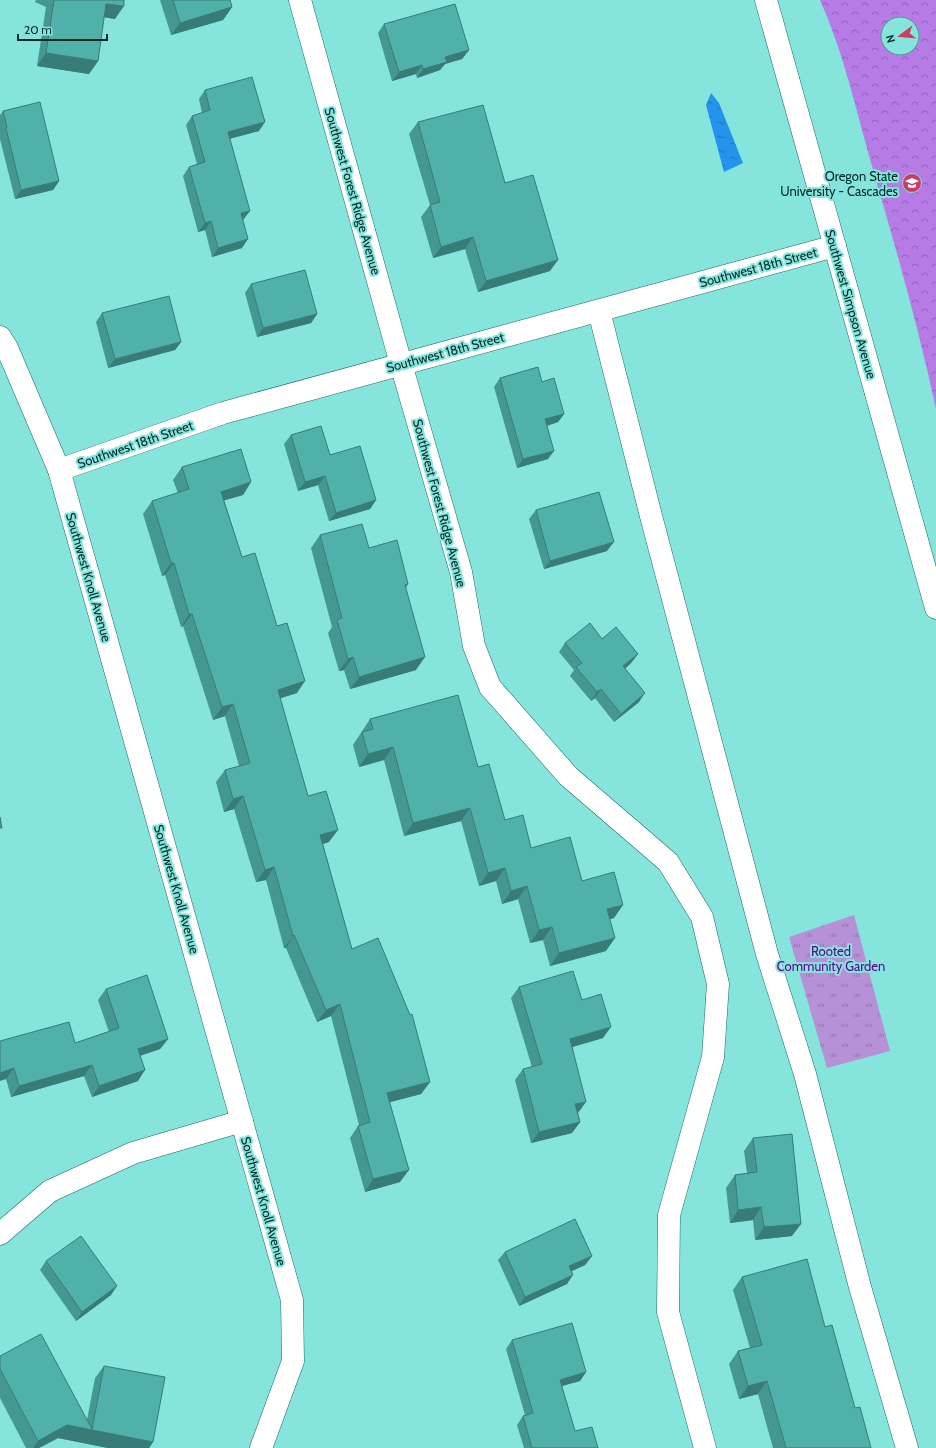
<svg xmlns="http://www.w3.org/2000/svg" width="936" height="1448" viewBox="0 0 936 1448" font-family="Cabin,sans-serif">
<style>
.forest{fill:url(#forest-crowns);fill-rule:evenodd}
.park{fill:url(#park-tufts)}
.water{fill:url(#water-ripples)}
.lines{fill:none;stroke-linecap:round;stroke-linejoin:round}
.minor-casing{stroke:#1c6a64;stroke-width:23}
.minor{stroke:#fff;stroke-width:22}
.wall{fill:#459892}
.shaded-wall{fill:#387c77}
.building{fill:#50b1aa;stroke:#387c77}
.labels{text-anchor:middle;stroke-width:4;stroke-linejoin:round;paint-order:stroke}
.poi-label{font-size:13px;fill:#002a28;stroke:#85e4dc;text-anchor:end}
.street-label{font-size:13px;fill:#002a28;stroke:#85e4dc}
.park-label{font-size:13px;fill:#620690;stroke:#85e4dc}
</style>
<defs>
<pattern id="forest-crowns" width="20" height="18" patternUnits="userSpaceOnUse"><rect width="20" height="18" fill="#b77be6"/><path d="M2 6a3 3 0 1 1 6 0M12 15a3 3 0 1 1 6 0" fill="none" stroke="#9265ba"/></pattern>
<pattern id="park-tufts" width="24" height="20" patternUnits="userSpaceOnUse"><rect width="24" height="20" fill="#b791d7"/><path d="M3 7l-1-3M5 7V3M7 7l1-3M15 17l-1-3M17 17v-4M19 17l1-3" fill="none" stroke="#9277ae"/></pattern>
<pattern id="water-ripples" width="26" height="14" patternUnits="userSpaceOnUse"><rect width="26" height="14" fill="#2393ec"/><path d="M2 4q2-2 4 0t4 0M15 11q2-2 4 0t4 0" fill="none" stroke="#1c78bf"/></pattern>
</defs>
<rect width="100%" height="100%" fill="#85e4dc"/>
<path class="forest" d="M820 0H936V409C918 325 894 242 870 159 855 106 843 51 820 0ZM888 24H912V48H888Z"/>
<polygon class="park" points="854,915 890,1051 827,1068 789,937"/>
<polygon class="water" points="711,93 719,103 743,163 724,172 706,105"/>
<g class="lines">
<defs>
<g id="minor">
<polyline points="300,0 401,364 461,572 474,646 490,687 568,776 668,862 702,917 718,984 713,1057 669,1215 668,1312 705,1448"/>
<polyline points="766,0 936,608"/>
<polyline points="599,311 651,516 767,954 805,1074 860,1287 907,1448"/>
<polyline points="0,337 7,348 59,470 292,1300 293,1361 261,1448"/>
<polyline points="59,470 223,413 835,246"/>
<polyline points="0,1234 50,1191 133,1153 242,1121"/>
</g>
</defs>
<use href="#minor" class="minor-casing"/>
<use href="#minor" class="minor"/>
</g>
<g class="wall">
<polygon points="36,0 124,0 115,19 104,17 98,61 89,74 37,66 46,7 35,2"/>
<polygon points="160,0 230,0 232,7 223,20 171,35"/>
<polygon points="384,24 469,50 462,59 445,64 440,70 417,78 416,74 392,81 378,33"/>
<polygon points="205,90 259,131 229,139 243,220 242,248 212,257 205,230 198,232 183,176 189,167 197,164 186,125 192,116 202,113 199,99"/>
<polygon points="3,111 59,181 53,190 15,199 0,139 0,115"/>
<polygon points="418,122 505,183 550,271 478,292 465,249 433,258 421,217 430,205 409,134"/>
<polygon points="251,284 317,314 311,323 257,337 245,293"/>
<polygon points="102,313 181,342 175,350 108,368 96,322"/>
<polygon points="500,378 542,382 564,414 558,422 547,426 548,459 517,468 494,387"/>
<polygon points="291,435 330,455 376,500 370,509 329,521 318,485 298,491 284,444"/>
<polygon points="182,467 251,482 243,495 224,500 242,557 297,693 280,698 308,796 329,842 323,844 352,949 430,1082 421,1094 390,1102 400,1182 365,1192 350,1138 358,1126 359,1125 331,1016 317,1022 286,948 284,948 266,880 256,882 234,809 224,812 216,782 225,770 239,766 225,716 213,720 183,626 181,627 165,575 162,576 143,514 152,501 178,493 173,480"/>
<polygon points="536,510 607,551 544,569 529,519"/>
<polygon points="320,535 369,548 408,584 406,588 416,670 350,689 344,670 339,671 328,633 332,627 311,548"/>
<polygon points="602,639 638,654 631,663 625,669 639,702 614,722 595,698 591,701 570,676 574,670 559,652 565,643"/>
<polygon points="370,719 478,767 505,820 531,848 582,881 614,918 610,919 606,951 550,966 543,940 530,943 518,899 502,904 496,881 479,886 461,821 404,836 384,760 359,767 353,745"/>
<polygon points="519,987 582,1000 603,1038 572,1047 578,1113 580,1122 572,1133 531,1143 515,1080 523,1069 532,1067 511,998"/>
<polygon points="106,989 168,1039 160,1049 140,1056 138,1081 92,1097 84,1076 11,1097 6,1079 0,1041 75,1043 109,1032 98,1000"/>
<polygon points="753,1138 792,1236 755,1240 753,1220 730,1223 726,1188 735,1175 747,1173 744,1151"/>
<polygon points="505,1252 592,1256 585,1265 572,1271 567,1284 519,1306 498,1260"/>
<polygon points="46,1261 111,1295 76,1321 40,1270"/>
<polygon points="742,1277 825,1327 855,1408 871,1448 773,1448 758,1394 739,1399 729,1364 738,1351 750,1348 733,1290"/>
<polygon points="512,1340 586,1372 580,1381 562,1386 575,1431 598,1448 524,1448 517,1425 523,1416 525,1415 506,1349"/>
<polygon points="0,1356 87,1420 95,1378 104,1366 153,1442 149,1448 108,1448 58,1438 39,1448 26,1448 0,1398"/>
</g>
<g class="shaded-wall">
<polygon points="106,4 124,6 115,19 97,16"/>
<polygon points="232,7 223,20 171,35 180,23"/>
<polygon points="469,50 462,59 445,64 440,70 417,78 423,69 445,57"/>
<polygon points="46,53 98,61 89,74 37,66"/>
<polygon points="422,65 416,74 392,81 399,72"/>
<polygon points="265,122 259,131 221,141 228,132"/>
<polygon points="59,181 53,190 15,199 21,190"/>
<polygon points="250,211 243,220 241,213"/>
<polygon points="211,221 205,230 198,232 205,223"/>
<polygon points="473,237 465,249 433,258 441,247"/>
<polygon points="248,239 242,248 212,257 218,248"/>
<polygon points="558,260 550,271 478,292 486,281"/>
<polygon points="317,314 311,323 257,337 263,328"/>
<polygon points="181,342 175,350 108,368 115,359"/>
<polygon points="564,414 558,422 539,428 545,419"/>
<polygon points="554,451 548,459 517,468 523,459"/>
<polygon points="325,476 318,485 298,491 305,482"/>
<polygon points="251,482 243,495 212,504 221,492"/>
<polygon points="376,500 370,509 329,521 336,513"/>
<polygon points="614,542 607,551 544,569 550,561"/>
<polygon points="171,563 174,563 165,575 162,576"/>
<polygon points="189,614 192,614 183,626 181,627"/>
<polygon points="638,654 631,663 617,675 623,666"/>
<polygon points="353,657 344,670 339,671 348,659"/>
<polygon points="425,657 416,670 350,689 359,677"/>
<polygon points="305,681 297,693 269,702 278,690"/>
<polygon points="601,689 595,698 591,701 597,692"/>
<polygon points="645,693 639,702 614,722 621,714"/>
<polygon points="233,704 225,716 213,720 222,707"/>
<polygon points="393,747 384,760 359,767 368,754"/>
<polygon points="243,796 234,809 224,812 233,799"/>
<polygon points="470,808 461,821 404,836 413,823"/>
<polygon points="338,830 329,842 312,847 320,835"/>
<polygon points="274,867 266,880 256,882 265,870"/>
<polygon points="505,868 496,881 479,886 488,873"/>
<polygon points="527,886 518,899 502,904 511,891"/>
<polygon points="623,905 614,918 598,922 607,909"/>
<polygon points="552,927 543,940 530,943 539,930"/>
<polygon points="294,935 286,948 284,948 293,936"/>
<polygon points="615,938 606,951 550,966 559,953"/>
<polygon points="340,1004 331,1016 317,1022 326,1010"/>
<polygon points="611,1027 603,1038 562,1050 570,1039"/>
<polygon points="168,1039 160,1049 130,1059 138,1049"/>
<polygon points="92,1065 84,1076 11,1097 19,1086"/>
<polygon points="14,1068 6,1079 0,1081 0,1073"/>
<polygon points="145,1070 138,1081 92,1097 99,1086"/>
<polygon points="430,1082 421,1094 379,1105 387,1093"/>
<polygon points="586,1102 578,1113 575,1104"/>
<polygon points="580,1122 572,1133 531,1143 539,1132"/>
<polygon points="409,1170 400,1182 365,1192 373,1179"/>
<polygon points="761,1207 753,1220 730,1223 738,1210"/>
<polygon points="801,1224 792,1236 755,1240 764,1227"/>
<polygon points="592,1256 585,1265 563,1275 569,1266"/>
<polygon points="573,1275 567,1284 519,1306 525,1297"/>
<polygon points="117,1286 111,1295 76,1321 82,1312"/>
<polygon points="586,1372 580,1381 554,1388 560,1380"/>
<polygon points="767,1381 758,1394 739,1399 748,1386"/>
<polygon points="67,1425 153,1442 149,1448 108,1448 58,1438 39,1448 33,1448 38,1441"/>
</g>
<g class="building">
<polygon points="54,0 124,0 124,6 106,4 98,61 46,53"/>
<polygon points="173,0 230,0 232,7 180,23"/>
<polygon points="455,4 469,50 445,57 447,62 423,69 422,65 399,72 384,24"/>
<polygon points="252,77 265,122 228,132 250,211 241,213 248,239 218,248 211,221 205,223 189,167 205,162 192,116 210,110 205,90"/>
<polygon points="40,102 59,181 21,190 6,128 7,127 3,111"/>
<polygon points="483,105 505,183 533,175 558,260 486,281 473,237 441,247 430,205 440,202 418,122"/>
<polygon points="305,270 317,314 263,328 251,284"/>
<polygon points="169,296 181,342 115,359 102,313"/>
<polygon points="538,367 542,382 554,378 564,414 545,419 554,451 523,459 500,378"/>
<polygon points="321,426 330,455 360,446 376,500 336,513 325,476 305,482 291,435"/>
<polygon points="241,449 251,482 221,492 242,557 255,553 277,626 287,623 305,681 278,690 308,796 326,791 338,830 320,835 352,949 378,938 410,1015 412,1014 430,1082 387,1093 409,1170 373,1179 358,1126 370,1122 340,1004 326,1010 294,935 293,936 274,867 265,870 243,796 233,799 225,770 250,763 233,704 222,707 192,614 189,614 174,563 171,563 152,501 189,489 182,467"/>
<polygon points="599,492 614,542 550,561 536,510"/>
<polygon points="362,524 369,548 397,540 408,584 405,585 425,657 359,677 353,657 348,659 337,620 342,618 320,535"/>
<polygon points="590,623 602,639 616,627 638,654 623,666 645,693 621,714 601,689 597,692 576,667 582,663 565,643"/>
<polygon points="458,695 478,767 489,764 505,820 523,815 531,848 570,837 582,881 614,872 623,905 607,909 615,938 559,953 552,927 539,930 527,886 511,891 505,868 488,873 470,808 413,823 393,747 368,754 362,732 373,729 370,719"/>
<polygon points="0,817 2,828 0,828"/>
<polygon points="573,971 582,1000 601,994 611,1027 570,1039 586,1102 575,1104 580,1122 539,1132 523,1069 542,1064 519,987"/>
<polygon points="147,975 168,1039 138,1049 145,1070 99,1086 92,1065 19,1086 14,1068 0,1073 0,1041 69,1022 75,1043 119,1028 106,989"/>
<polygon points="792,1134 801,1224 764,1227 761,1207 738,1210 735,1175 757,1172 753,1138"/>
<polygon points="575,1219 592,1256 569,1266 573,1275 525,1297 505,1252"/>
<polygon points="81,1236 117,1286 82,1312 46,1261"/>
<polygon points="807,1259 825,1327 832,1325 855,1408 860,1407 871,1448 786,1448 767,1381 748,1386 738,1351 762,1345 742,1277"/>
<polygon points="572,1323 586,1372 560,1380 575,1431 592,1427 598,1448 532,1448 523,1416 533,1413 512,1340"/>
<polygon points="41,1334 92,1429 104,1366 165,1377 153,1442 67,1425 38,1441 0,1369 0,1356"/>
</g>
<defs>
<symbol id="university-disc" viewBox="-11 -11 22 22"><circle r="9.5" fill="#cc3d64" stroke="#85e4dc"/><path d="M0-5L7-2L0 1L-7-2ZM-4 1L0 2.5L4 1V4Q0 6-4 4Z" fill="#fff"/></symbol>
</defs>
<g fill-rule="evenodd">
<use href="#university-disc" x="901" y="172" width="22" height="22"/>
</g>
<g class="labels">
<g class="poi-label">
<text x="898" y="181">Oregon State<tspan x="898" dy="15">University - Cascades</tspan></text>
</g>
<g class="street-label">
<text transform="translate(353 191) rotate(74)" y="5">Southwest Forest Ridge Avenue</text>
<text transform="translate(758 267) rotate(-15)" y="5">Southwest 18th Street</text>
<text transform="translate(851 304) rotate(74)" y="5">Southwest Simpson Avenue</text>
<text transform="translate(445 352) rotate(-15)" y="5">Southwest 18th Street</text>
<text transform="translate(135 444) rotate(-19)" y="5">Southwest 18th Street</text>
<text transform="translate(440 503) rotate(75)" y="5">Southwest Forest Ridge Avenue</text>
<text transform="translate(89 577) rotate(74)" y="5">Southwest Knoll Avenue</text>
<text transform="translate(177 889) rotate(74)" y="5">Southwest Knoll Avenue</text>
<text transform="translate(264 1201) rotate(74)" y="5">Southwest Knoll Avenue</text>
</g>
<g class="park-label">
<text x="831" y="956">Rooted<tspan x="831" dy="15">Community Garden</tspan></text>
</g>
</g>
<g transform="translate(900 36) rotate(254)"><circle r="19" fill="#85e4dc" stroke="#509a94"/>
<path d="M0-3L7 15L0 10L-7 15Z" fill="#cc3d64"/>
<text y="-6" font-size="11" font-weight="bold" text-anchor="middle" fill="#002a28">N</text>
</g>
<path d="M18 34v6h89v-6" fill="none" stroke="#002a28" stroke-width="2"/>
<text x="24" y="34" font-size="12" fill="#002a28" stroke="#85e4dc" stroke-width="3" paint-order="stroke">20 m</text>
</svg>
